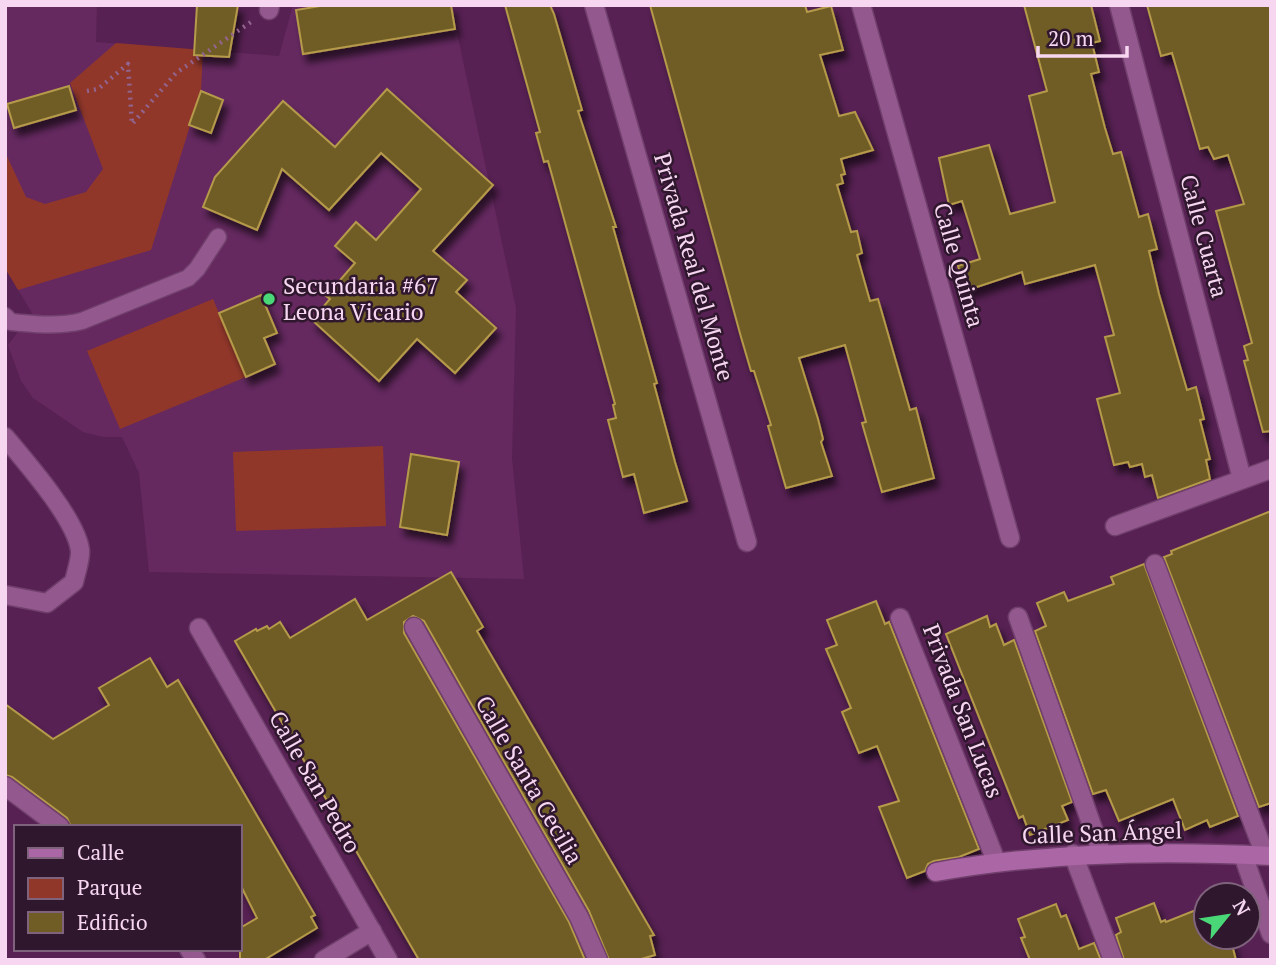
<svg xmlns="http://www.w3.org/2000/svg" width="1276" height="965" viewBox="0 0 1276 965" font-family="'PT Serif',serif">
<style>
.built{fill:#652960}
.green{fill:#91372a}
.building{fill:#705d26;stroke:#b59a4a;stroke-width:2;filter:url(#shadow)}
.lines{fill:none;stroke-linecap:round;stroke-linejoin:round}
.lane-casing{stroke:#703f6c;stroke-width:19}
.street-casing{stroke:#703f6c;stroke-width:21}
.secondary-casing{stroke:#703f6c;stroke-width:21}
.path{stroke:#92648e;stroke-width:4.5;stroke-dasharray:2 5;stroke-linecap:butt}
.lane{stroke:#93598e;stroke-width:16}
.street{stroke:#93598e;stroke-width:18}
.secondary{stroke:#ab66a5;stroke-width:18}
.poi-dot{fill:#4ad778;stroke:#2f172d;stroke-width:2.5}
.labels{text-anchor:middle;stroke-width:5;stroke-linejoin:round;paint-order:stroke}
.street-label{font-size:23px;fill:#f7d6f2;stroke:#2f172d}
.poi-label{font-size:23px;fill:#f7d6f2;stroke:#2f172d;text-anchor:start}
</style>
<defs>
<filter id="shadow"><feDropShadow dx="4.5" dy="8" stdDeviation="3.5" flood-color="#0009"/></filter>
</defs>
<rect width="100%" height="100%" fill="#572153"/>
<polygon class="built" points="5,5 97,5 96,42 279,56 293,5 451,5 516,308 512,458 524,579 149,572 139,473 122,437 103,437 83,432 33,398 21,381 8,345 32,313 5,268"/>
<g class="green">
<polygon points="116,43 203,50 201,91 151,250 18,290 5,268 5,152 26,197 45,204 86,192 103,169 70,83"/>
<polygon points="213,299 246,377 120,429 87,351"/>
<polygon points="383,446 386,526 236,531 233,452"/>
</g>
<g class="building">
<polygon points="197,5 238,5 229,57 194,55"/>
<polygon points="326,5 451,5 455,29 303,54 296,10"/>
<polygon points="505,5 550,5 554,14 582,110 578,111 616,227 613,227 657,383 654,384 675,462 687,501 644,513 634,474 623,477 608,420 616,418 613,405 615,404 548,161 544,162 536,133 540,132"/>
<polygon points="650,5 805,5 807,12 831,6 843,50 820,55 839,116 855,112 873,150 841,159 845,174 841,175 843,183 837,185 851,232 857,231 862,253 857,255 870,301 878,299 910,410 916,408 934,478 882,492 862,423 866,422 845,345 799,358 818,419 823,439 821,442 832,476 786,488 768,426 771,425 754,371 751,371 741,337"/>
<polygon points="1024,5 1091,5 1100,41 1092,43 1099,72 1091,74 1105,128 1113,154 1121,152 1139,217 1148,214 1157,249 1149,251 1159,294 1187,390 1196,387 1204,419 1200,420 1210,459 1206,460 1210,479 1158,498 1152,475 1145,477 1142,464 1130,467 1128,462 1114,465 1097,399 1120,393 1105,337 1114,335 1095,265 1025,284 1022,272 965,291 958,266 980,259 962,201 949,205 939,158 989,145 1010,214 1055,202 1029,96 1047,91"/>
<polygon points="1147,5 1271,5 1271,431 1263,432 1244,361 1248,360 1244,346 1252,343 1216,211 1244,204 1228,155 1214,159 1208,147 1200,149 1172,53 1161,56"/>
<polygon points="69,86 76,110 14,128 7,104"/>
<polygon points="387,89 493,185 433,251 467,280 456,292 496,328 455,373 417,339 379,381 312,320 330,299 326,296 355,263 335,246 356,222 376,240 421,189 381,153 329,210 282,169 257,230 203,207 215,177 283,101 335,147"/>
<polygon points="201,91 223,100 211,133 189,125"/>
<polygon points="261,295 277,333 264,338 275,364 246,377 219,313"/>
<polygon points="411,454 459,462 447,535 400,527"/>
<polygon points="1271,511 1271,803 1259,807 1164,557 1172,554 1171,551"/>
<polygon points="1144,564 1238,816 1210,827 1207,820 1185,830 1173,799 1119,821 1106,790 1093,794 1035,631 1046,626 1037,603 1064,592 1068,601 1114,584 1111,577"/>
<polygon points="451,572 483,627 477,631 654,935 650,936 655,955 638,960 609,960 589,911 424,621 413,616 404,622 404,633 569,922 585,960 419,960 235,641 256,629 257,631 267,626 269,629 280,622 290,638 355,599 367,620"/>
<polygon points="876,601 885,624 889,622 979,849 959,857 934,861 928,864 925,871 907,878 879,807 899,801 877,746 859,753 842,712 851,708 826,649 837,645 827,620"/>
<polygon points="987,616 990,627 996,624 1004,645 1014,640 1072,802 1062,806 1068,820 1030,835 1023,816 1019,818 946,634"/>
<polygon points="150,658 167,687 178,680 315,915 311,917 317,928 264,960 240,960 240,928 257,918 240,884 240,827 71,827 67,818 12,777 5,775 5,704 53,739 109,705 99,688"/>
<polygon points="1154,903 1161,922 1165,920 1166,922 1206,906 1206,937 1230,937 1236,960 1124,960 1116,935 1121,932 1116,918"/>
<polygon points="1056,904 1061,917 1066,915 1079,949 1094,943 1101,960 1030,960 1021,938 1025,937 1018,919"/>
</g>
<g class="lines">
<defs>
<path id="lane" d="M5 316 11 322C35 324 58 327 82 321L188 278 197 269 218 237"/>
<g id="street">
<polyline points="594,5 747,542"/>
<polyline points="861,5 1010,538"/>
<polyline points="1119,5 1242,479"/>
<polyline points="269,10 270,5"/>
<path d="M5 437C26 462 76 519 80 550 81 559 76 572 74 582L47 603 5 595"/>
<polyline points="1115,526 1271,469"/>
<polyline points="1155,564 1265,855"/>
<polyline points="1018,617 1102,854"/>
<polyline points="900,618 996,861"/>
<polyline points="414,627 579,917 598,960"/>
<polyline points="199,628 388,960"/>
<polyline points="5,786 60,827"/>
<polyline points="1073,854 1113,960"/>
<polyline points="1243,855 1271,934"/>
<polyline points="189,949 196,960"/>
<polyline points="324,960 372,931"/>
</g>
<path id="secondary" d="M936 872C1046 852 1159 850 1271 856"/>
</defs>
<use href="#lane" class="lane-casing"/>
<use href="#street" class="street-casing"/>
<use href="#secondary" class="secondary-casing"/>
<polyline class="path" points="87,91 98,89 128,64 132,124 176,73 251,22"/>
<use href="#lane" class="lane"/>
<use href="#street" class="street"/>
<use href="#secondary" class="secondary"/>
</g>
<circle class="poi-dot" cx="269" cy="299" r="7"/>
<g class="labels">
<g class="street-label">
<text transform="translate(1204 236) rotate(75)" y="8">Calle Cuarta</text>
<text transform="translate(959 265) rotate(74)" y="8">Calle Quinta</text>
<text transform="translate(694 267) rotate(74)" y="8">Privada Real del Monte</text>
<text transform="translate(963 711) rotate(69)" y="8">Privada San Lucas</text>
<text transform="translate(529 780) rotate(60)" y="8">Calle Santa Cecilia</text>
<text transform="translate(315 782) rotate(60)" y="8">Calle San Pedro</text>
<text transform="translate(1102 833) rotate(-2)" y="8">Calle San Ángel</text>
</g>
<g class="poi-label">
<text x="283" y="294">Secundaria #67<tspan x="283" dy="26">Leona Vicario</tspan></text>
</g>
</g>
<rect width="1276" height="965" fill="none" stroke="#f7d6f2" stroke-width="14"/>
<rect x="14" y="825" width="228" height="126" fill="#2f172d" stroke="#7f637c" stroke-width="2"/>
<rect x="28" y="848" width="35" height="10" fill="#ab66a5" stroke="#7f637c" stroke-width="2"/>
<text x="77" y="860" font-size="21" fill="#f7d6f2">Calle</text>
<rect x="28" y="878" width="35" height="21" fill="#91372a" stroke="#7f637c" stroke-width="2"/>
<text x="77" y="895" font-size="21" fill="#f7d6f2">Parque</text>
<rect x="28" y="912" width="35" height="21" fill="#705d26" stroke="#7f637c" stroke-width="2"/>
<text x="77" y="930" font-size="21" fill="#f7d6f2">Edificio</text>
<g transform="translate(1227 916) rotate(60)"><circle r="33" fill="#2f172d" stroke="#7f637c" stroke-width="2"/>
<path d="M0-5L12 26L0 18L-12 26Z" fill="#4ad778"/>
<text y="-10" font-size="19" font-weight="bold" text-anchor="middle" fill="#f7d6f2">N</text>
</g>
<path d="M1038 46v10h89v-10" fill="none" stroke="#f7d6f2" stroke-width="3.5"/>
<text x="1048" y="46" font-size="21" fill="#f7d6f2" stroke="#2f172d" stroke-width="5" paint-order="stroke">20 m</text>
</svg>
